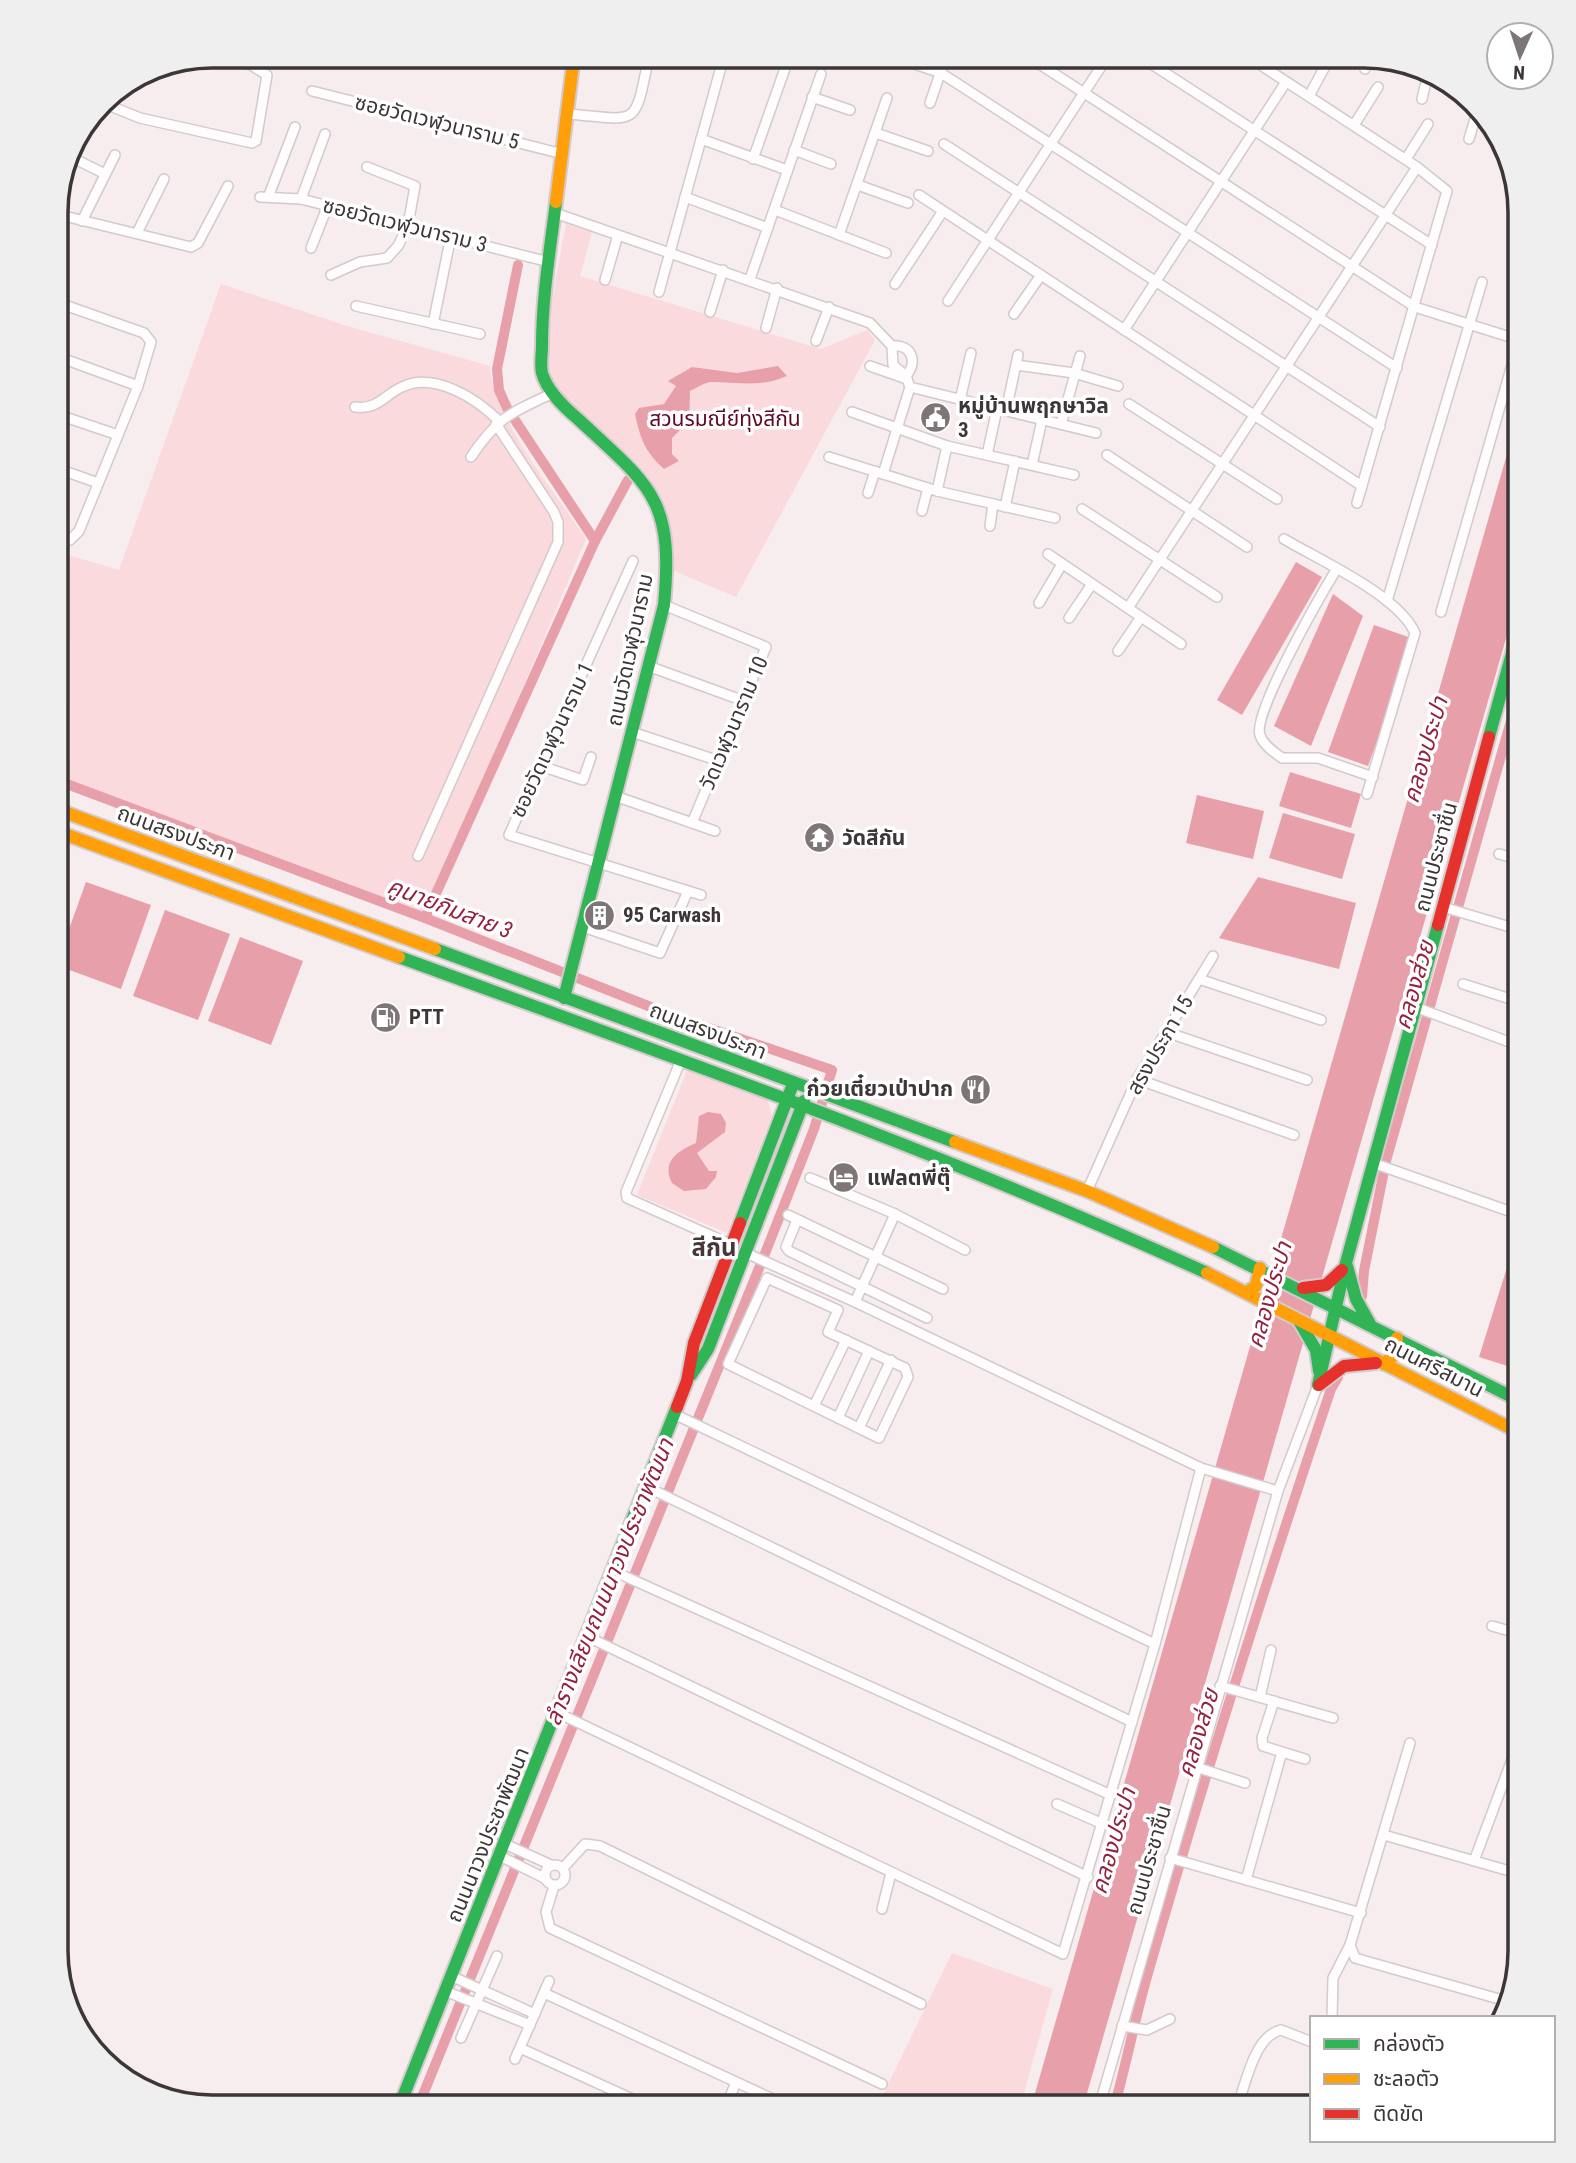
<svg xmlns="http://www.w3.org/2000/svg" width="1576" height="2163" viewBox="0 0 1576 2163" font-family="'Roboto Condensed','Noto Sans Thai',sans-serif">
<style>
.green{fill:#fbdade}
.water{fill:#e7a0aa}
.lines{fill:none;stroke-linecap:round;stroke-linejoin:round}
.canal{stroke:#e7a0aa;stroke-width:10}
.street-casing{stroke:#d3cacc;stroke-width:12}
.fast-casing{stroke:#d3cacc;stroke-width:16}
.slow-casing{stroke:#d3cacc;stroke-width:16}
.jam-casing{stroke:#d3cacc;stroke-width:16}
.street{stroke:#fefcfc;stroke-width:9}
.fast{stroke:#30b455;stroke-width:12}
.slow{stroke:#ff9f0a;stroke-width:12}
.jam{stroke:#e5322d;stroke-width:12}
.labels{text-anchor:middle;stroke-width:7;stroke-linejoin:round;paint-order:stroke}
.street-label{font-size:21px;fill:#3d3636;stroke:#fff}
.poi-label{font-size:21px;font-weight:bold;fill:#3d3636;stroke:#fff;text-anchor:start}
.park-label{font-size:21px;fill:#600722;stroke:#fff}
.water-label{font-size:23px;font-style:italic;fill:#94223e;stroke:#fff}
.quarter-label{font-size:24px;font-weight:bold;fill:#463739;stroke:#fff}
.rim{fill:none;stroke:#3d3636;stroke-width:3.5}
</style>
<rect width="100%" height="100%" fill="#f7ecee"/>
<g class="green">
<path d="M566 224 592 232 580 276 821 349 867 330 875 340 736 597 674 571C671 488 650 471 588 421 572 408 554 393 547 373 540 351 561 252 566 224Z"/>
<path d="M221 284 347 326 490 366C492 417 557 495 586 539L425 918 56 780V551L119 570Z"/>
<polygon points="688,1068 767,1099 772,1115 727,1233 637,1195"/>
<polygon points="952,1953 1053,1989 1020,2107 877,2107"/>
</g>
<g class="water">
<path d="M778 366 787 376C760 388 738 382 711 382 703 383 697 388 690 391L689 428 681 429 672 438V454L679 461 664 469C645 452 640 438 635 414L639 408 664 404 676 386 668 381 692 367 737 373Z"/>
<polygon points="1520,409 1520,590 1083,2107 1031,2107"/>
<polygon points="1296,562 1322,577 1242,715 1217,700"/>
<polygon points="1333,594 1363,616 1311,746 1274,726"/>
<polygon points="1374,625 1414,639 1368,766 1328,752"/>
<polygon points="1290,772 1361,794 1351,828 1279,806"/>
<polygon points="1197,795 1264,811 1253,859 1186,843"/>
<polygon points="1283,813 1355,834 1342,879 1269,858"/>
<polygon points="1258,877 1356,903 1339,969 1219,938"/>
<polygon points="86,882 151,905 121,989 56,965"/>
<polygon points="165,910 230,934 198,1020 133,996"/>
<polygon points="240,937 303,961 271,1045 208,1021"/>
<path d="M708 1112 721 1114 726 1123 725 1132 697 1153 709 1171H717L716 1177 706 1189 684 1191 672 1183C661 1161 678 1151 696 1143L699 1116Z"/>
<polygon points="1519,1229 1520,1230 1520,1370 1479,1357"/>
</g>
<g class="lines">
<g class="canal">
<polyline points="595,541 628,480"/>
<polyline points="56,780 425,918 671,1015 832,1070 814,1129 768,1246 418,2107"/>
<polyline points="425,918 595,541 507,408 499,390 497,369 518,265"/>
<polyline points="1362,1296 1364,1271 1386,1161 1520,689"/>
<path d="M1114 2107C1127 2063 1135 2017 1148 1973 1204 1777 1266 1582 1331 1389L1338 1377"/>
</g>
<defs>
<g id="street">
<polyline points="891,56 941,73 1397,368"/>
<polyline points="1027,56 1415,307 1519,340"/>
<polyline points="1139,56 1432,245"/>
<polyline points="1247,56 1417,167 1447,191 1357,503"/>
<polyline points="361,58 362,56"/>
<polyline points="1365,69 1368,56"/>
<polyline points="312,91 563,154"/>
<polyline points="1309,96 1328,61"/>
<polyline points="812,97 850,110"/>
<polyline points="1422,99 1428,73"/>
<polyline points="103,103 140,118 252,143 256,141 267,75 251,65 215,56"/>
<polyline points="930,103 946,56"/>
<path d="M568 114C640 120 634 129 649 56"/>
<polyline points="1354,125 1378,87"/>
<polyline points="876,133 928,151"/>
<polyline points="701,139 787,170"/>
<polyline points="1469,139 1477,112"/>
<polyline points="944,144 1380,427"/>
<polyline points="794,150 831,164"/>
<polyline points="69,156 105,174"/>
<polyline points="753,159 788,60"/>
<polyline points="1406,159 1428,124"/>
<polyline points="858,185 908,203"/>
<polyline points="269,195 295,127"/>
<polyline points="919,195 1362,486"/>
<polyline points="260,197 301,199 549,262"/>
<polyline points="685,197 768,228"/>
<polyline points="301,199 325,134"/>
<polyline points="775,210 886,253"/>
<path d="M555 213 870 323 892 346C912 344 918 362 906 376L910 387 1096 433"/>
<polyline points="56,214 191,247 198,243 228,186"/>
<polyline points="82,221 115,155"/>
<polyline points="137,233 164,179"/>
<polyline points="839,235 887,98"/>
<polyline points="311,248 328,205"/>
<polyline points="331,275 360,262 387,258 398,246 408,225 415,186 367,167"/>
<polyline points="750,279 821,74"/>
<polyline points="605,280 618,235"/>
<polyline points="895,284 943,211"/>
<polyline points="659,292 724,56"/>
<polyline points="948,301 1108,56"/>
<polyline points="356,306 480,334"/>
<polyline points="710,312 723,270"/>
<polyline points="1014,314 1041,275"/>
<polyline points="433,324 451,236"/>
<polyline points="766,328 777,288"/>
<polyline points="1124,330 1286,82"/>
<polyline points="816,341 829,307"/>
<polyline points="892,346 893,365 905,375"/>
<polyline points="56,356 138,386"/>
<polyline points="1016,365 1074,373 1118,386"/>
<polyline points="870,366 907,379"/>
<polyline points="960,400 971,353"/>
<polyline points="1129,404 1277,499"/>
<path d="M355 407C378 410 384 395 402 387 434 371 477 399 499 421"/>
<polyline points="1006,411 1018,355"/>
<polyline points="852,412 947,446 1074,475"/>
<polyline points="56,414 118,435"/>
<polyline points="1061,424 1080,356"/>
<polyline points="987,455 997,409"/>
<polyline points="1107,455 1247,547"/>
<path d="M471 457C497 418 510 413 551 394"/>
<polyline points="829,457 937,491 1055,518"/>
<polyline points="1032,465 1042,420"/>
<polyline points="56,468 98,483"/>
<polyline points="883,474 910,387"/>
<polyline points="937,491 947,446"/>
<polyline points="868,493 875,471"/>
<polyline points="1005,507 1015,461"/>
<polyline points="1082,509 1217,597"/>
<polyline points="922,511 928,488"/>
<polyline points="990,526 993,504"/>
<polyline points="56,539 70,540 79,531 138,386 151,342 144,333 56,302"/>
<path d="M1284 539C1321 561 1398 595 1415 633L1367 794"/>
<polyline points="1048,554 1181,644"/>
<polyline points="633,561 509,835 701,895"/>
<path d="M1336 570C1322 593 1252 714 1260 735 1263 745 1274 752 1282 758H1318L1373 777"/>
<polyline points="1387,601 1482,282"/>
<polyline points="1039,603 1062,564"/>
<polyline points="664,605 766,647 692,823"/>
<polyline points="1128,608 1417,167"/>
<polyline points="1441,612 1520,337"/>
<polyline points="1069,618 1092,584"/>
<polyline points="1118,651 1141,617"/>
<polyline points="648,666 744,701"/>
<polyline points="632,732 719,761"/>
<polyline points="541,766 583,780 591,757"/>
<polyline points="1514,795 1520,797"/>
<polyline points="615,796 715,831"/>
<polyline points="1499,854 1520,860"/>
<polyline points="418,856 558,542 558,522 554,512 496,424"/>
<polyline points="1443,907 1520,930"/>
<polyline points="583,927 660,953 688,891"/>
<polyline points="1199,979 1213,956"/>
<polyline points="1463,984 1520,1002"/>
<polyline points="1415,1007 1520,1046"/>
<polyline points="1166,1032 1307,1080"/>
<polyline points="681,1060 626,1192 627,1198 732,1245"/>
<polyline points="1137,1079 1294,1135"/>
<polyline points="1373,1163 1520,1215"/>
<polyline points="810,1178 895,1214 855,1302"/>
<polyline points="1087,1191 1137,1079 1199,979 1321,1020"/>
<polyline points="895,1214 965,1250"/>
<polyline points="788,1215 943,1289"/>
<polyline points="797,1220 786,1247 789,1251 927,1318"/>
<polyline points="746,1253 855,1302 1201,1468 1278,1491"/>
<polygon points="767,1278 838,1310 828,1332 905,1368 908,1377 879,1438 728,1364"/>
<polyline points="814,1406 846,1340"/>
<polyline points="674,1414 1155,1644"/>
<polyline points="838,1418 869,1351"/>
<polyline points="859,1428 891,1360"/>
<polyline points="647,1487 1132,1722"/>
<polyline points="1515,1544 1520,1546"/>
<polyline points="613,1571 1111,1795"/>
<polyline points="1492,1626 1520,1634"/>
<polyline points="588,1637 1088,1877"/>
<polyline points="1220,1686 1333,1718"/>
<polyline points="1260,1697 1271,1650"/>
<polyline points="1274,1701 1262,1738 1263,1746 1305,1759"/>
<polyline points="558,1713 1063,1954 1155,1644 1201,1468"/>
<polyline points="1410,1743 1350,1945 1355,1958 1506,2001"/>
<polyline points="1196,1767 1245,1783"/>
<polyline points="1057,1804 1103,1824"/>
<polyline points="1384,1835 1520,1874"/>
<polyline points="505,1844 551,1865"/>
<polyline points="500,1856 544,1878"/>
<polyline points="1170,1858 1361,1913"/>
<polyline points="1474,1861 1520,1738"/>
<circle cx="555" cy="1875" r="10"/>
<polyline points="563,1868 585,1844 600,1846 921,2004"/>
<polyline points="1246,1880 1282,1752"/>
<polyline points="554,1886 546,1912 550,1928 882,2084"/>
<polyline points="882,1909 891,1873"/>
<polyline points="451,1976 535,2014"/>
<polyline points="445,1991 530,2025"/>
<polyline points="544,1993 790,2107"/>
<polyline points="1332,2018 1333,1978 1350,1945"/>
<polyline points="1122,2026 1147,2030 1170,2019"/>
<polyline points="461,2038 497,1956"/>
<polyline points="520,2048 650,2107"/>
<polyline points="515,2059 549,1981"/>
<polyline points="726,2107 736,2082"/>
<polyline points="1099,2107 1278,1491 1318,1385"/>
<path d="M1237 2107C1246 2084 1254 2036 1281 2030L1312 2042"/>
</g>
<g id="fast">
<path d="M556 202C550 250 542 298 542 346 542 354 540 365 542 373 547 391 564 407 578 419 651 487 674 498 664 605L564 998"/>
<polyline points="1489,737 1520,624"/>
<polyline points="435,949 955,1142"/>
<path d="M399 957C670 1056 944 1152 1207 1273"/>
<polyline points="740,1223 793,1084"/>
<polyline points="1213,1247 1520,1401"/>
<polyline points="1347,1266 1356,1299 1370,1324"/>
<polyline points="1299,1321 1316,1350 1319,1371"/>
<polyline points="691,1375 708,1349 804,1101"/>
<polyline points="1318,1385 1346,1263 1438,925"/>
<polyline points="399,2107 677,1407"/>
</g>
<g id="slow">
<polyline points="556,202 574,56"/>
<polyline points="56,809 435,949"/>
<polyline points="56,831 399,957"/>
<polyline points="955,1142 1087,1191 1213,1247"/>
<polyline points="1207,1273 1520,1433"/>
<polyline points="1247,1292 1256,1286 1260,1268"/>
<polyline points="1384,1364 1393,1356 1397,1338"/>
</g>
<g id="jam">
<polyline points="1438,925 1489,737"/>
<polyline points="1303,1288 1326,1285 1342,1270"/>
<polyline points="1319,1385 1344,1366 1376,1363"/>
<polyline points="677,1407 687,1381 694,1343 740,1223"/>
</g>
</defs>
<use href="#street" class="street-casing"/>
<use href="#fast" class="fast-casing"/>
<use href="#slow" class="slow-casing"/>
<use href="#jam" class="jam-casing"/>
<use href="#street" class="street"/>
<use href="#fast" class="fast"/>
<use href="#slow" class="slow"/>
<use href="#jam" class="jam"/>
</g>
<defs>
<symbol id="civic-disc" viewBox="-11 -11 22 22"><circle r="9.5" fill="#7e7676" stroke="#fff"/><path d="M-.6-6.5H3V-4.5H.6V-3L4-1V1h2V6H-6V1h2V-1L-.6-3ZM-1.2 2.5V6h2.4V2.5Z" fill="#fff"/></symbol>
<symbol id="temple-disc" viewBox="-11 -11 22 22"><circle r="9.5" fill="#7e7676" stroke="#fff"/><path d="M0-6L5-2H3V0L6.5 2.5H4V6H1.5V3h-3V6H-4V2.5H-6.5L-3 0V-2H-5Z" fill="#fff"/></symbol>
<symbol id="building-disc" viewBox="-11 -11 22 22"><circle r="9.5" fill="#7e7676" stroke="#fff"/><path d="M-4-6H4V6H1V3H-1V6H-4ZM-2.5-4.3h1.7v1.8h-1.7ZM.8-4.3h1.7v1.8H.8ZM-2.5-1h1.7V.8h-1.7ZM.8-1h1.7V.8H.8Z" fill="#fff"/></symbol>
<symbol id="fuel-disc" viewBox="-11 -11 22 22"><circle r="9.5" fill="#7e7676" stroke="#fff"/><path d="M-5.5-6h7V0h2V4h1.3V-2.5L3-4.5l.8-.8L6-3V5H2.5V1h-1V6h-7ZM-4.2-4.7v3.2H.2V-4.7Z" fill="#fff"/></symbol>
<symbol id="restaurant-disc" viewBox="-11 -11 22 22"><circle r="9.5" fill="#7e7676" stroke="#fff"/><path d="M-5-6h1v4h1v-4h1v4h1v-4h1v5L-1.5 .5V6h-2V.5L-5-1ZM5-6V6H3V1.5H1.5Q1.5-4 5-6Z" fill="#fff"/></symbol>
<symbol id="hotel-disc" viewBox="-11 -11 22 22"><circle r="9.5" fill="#7e7676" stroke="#fff"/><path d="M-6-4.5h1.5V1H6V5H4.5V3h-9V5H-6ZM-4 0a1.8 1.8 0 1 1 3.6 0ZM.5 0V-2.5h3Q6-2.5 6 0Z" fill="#fff"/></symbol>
</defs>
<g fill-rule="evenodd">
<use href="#civic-disc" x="918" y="400" width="35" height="35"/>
<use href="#temple-disc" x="802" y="820" width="35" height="35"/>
<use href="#building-disc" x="582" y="898" width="35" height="35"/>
<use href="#fuel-disc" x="368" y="1000" width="35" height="35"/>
<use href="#restaurant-disc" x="958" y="1072" width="35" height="35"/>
<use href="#hotel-disc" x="826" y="1160" width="35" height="35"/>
</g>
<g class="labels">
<g class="street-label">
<text transform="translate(437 122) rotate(14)" y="7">ซอยวัดเวฬุวนาราม 5</text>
<text transform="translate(405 225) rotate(14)" y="7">ซอยวัดเวฬุวนาราม 3</text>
<text transform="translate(630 650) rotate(-78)" y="7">ถนนวัดเวฬุวนาราม</text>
<text transform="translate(734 723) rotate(-67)" y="7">วัดเวฬุวนาราม 10</text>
<text transform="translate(552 740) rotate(-65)" y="7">ซอยวัดเวฬุวนาราม 1</text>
<text transform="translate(176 833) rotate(20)" y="7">ถนนสรงประภา</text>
<text transform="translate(1436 857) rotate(-75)" y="7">ถนนประชาชื่น</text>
<text transform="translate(708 1031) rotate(21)" y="7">ถนนสรงประภา</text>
<text transform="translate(1160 1045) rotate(-60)" y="7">สรงประภา 15</text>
<text transform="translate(1434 1367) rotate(27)" y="7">ถนนศรีสมาน</text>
<text transform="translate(488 1835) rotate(-68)" y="7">ถนนนาวงประชาพัฒนา</text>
<text transform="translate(1149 1860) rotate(-74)" y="7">ถนนประชาชื่น</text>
</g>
<g class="poi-label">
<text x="958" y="413">หมู่บ้านพฤกษาวิล<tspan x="958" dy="24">3</tspan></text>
<text x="842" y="845">วัดสีกัน</text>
<text x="623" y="922">95 Carwash</text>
<text x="409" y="1024">PTT</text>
<text x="953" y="1096" text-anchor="end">ก๋วยเตี๋ยวเป่าปาก</text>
<text x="867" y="1185">แฟลตพี่ตุ๊</text>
</g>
<g class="park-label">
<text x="725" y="426">สวนรมณีย์ทุ่งสีกัน</text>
</g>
<g class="water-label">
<text transform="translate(1425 750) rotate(-74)" y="8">คลองประปา</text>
<text transform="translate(450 908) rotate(21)" y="8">คูนายกิมสาย 3</text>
<text transform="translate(1414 985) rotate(-74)" y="8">คลองส่วย</text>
<text transform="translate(1269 1295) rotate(-74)" y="8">คลองประปา</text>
<text transform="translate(609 1582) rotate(-68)" y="8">ลำรางเลียบถนนนาวงประชาพัฒนา</text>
<text transform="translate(1198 1733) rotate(-73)" y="8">คลองส่วย</text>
<text transform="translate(1113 1841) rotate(-74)" y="8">คลองประปา</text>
</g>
<g class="quarter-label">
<text x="714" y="1256">สีกัน</text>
</g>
</g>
<path d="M0 0H1576V2163H0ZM212 68H1364A144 144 0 0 1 1508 212V1951A144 144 0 0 1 1364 2095H212A144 144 0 0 1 68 1951V212A144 144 0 0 1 212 68Z" fill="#efefef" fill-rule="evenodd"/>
<path class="rim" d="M212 68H1364A144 144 0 0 1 1508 212V1951A144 144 0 0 1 1364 2095H212A144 144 0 0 1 68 1951V212A144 144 0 0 1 212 68Z"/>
<rect x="1310" y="2016" width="245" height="126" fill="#ffffff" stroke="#b1afaf" stroke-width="2"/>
<rect x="1324" y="2039" width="35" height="10" fill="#30b455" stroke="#b1afaf" stroke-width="2"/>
<text x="1373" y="2051" font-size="21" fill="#3d3636">คล่องตัว</text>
<rect x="1324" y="2074" width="35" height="10" fill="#ff9f0a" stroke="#b1afaf" stroke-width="2"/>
<text x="1373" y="2086" font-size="21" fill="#3d3636">ชะลอตัว</text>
<rect x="1324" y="2109" width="35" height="10" fill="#e5322d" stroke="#b1afaf" stroke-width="2"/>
<text x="1373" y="2121" font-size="21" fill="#3d3636">ติดขัด</text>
<g transform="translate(1520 56) rotate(183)"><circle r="33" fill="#ffffff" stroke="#b1afaf" stroke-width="2"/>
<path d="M0-5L12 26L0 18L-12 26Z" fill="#7e7676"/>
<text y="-10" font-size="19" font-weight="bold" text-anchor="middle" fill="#3d3636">N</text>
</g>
</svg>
